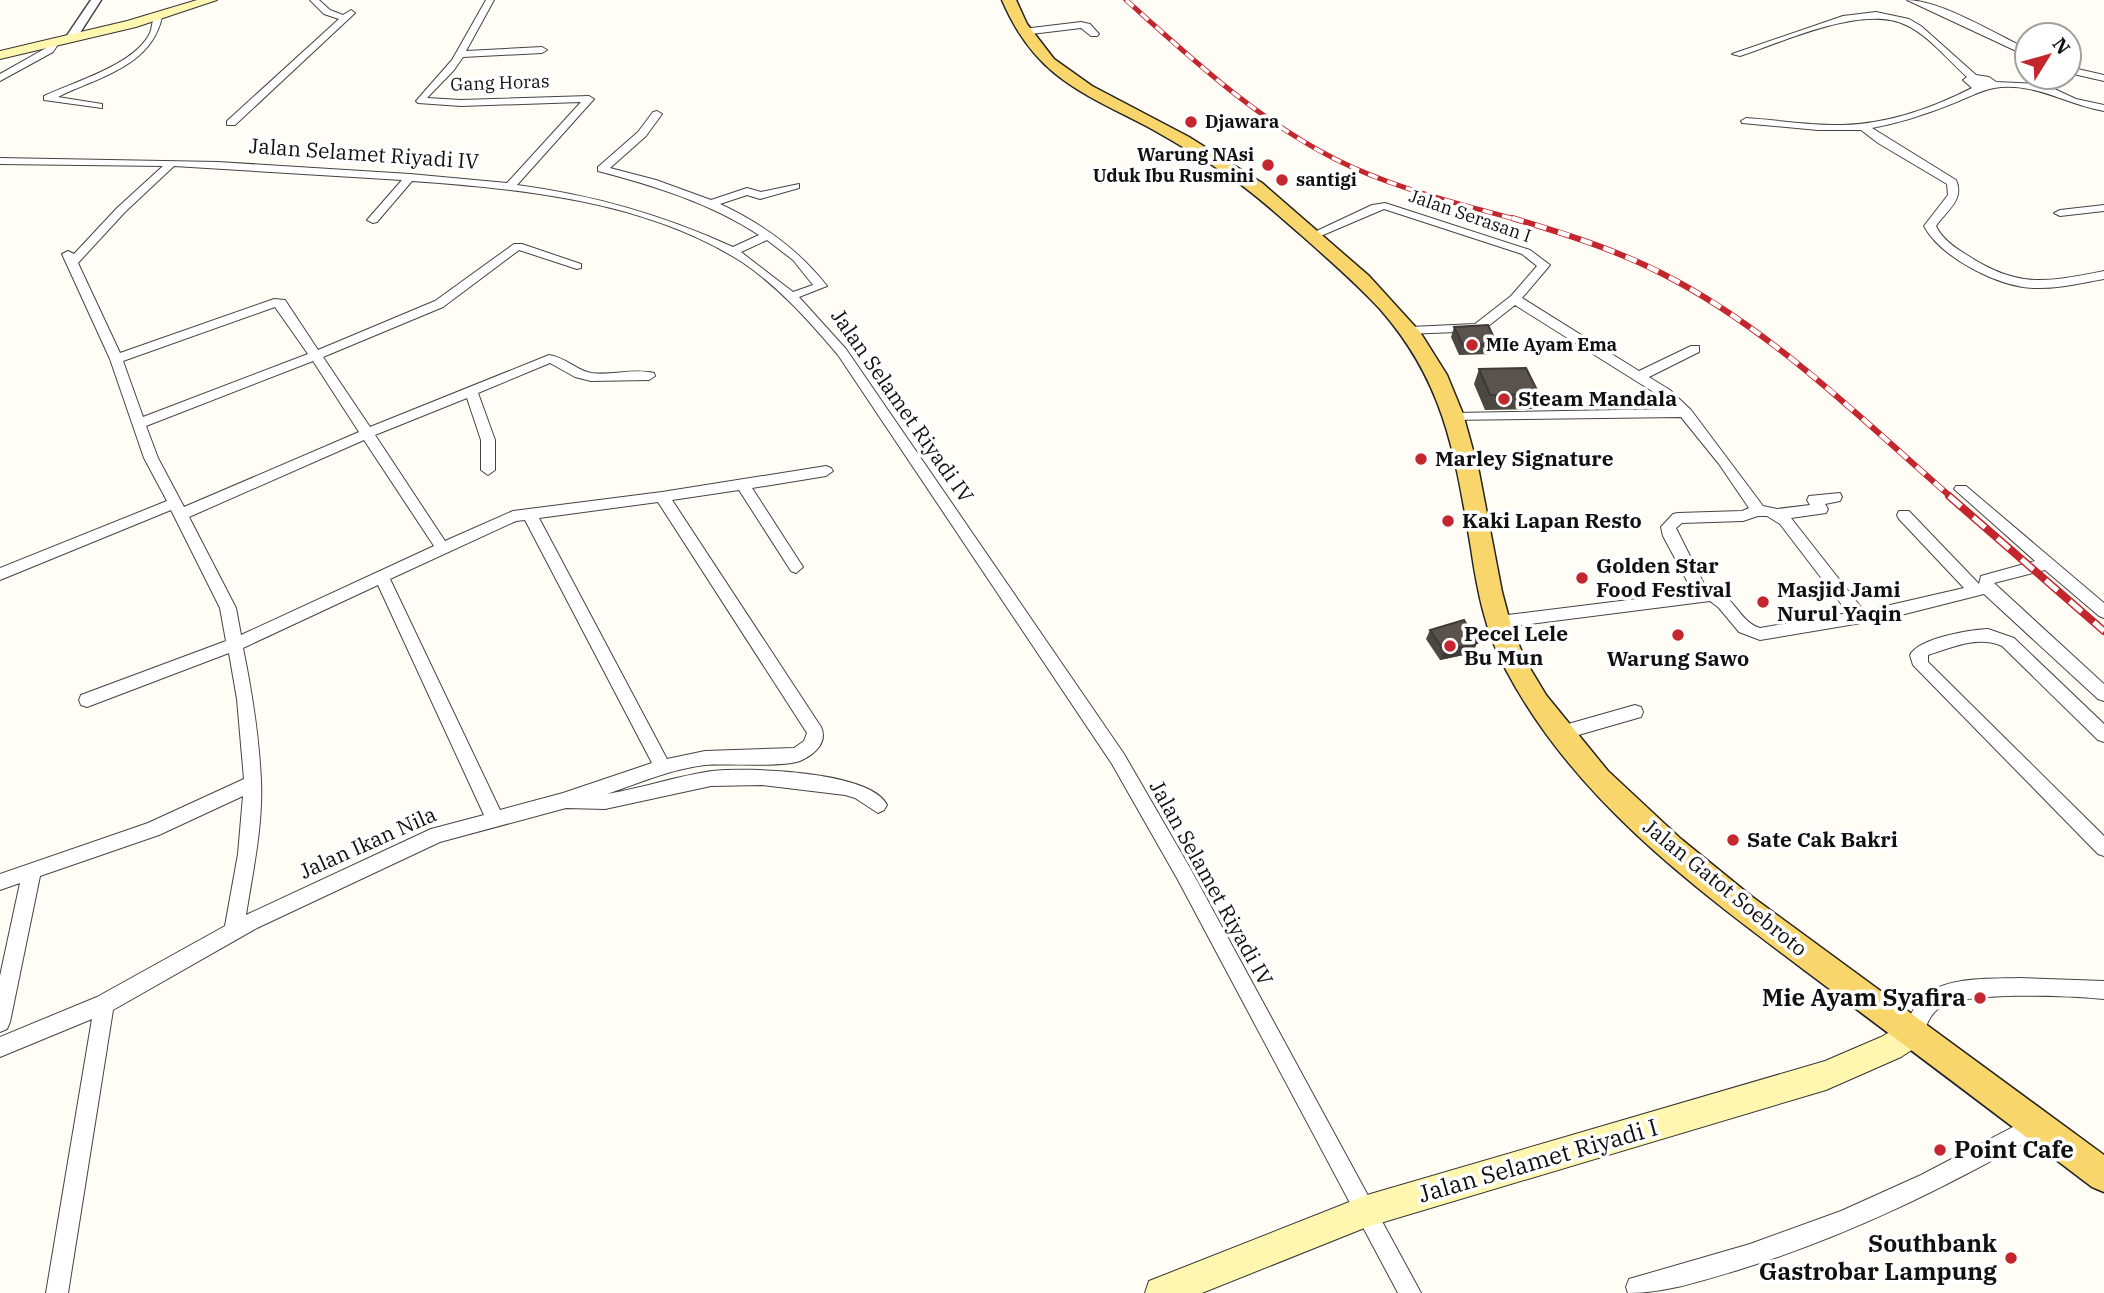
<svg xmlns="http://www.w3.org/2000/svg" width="2104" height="1293" viewBox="0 0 2104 1293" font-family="'IBM Plex Serif',serif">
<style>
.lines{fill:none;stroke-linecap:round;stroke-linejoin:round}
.minor-casing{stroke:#444;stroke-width:2}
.tertiary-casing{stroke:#444;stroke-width:3}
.secondary-casing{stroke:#333;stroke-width:2}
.primary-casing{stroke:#222;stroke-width:3}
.minor{fill:#fff;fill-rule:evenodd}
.tertiary{fill:#fff;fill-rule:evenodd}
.secondary{fill:#fff6b0;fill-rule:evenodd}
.primary{fill:#f9d66b;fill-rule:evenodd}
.rail-far2-casing{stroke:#c4262e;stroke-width:5}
.rail-far1-casing{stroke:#c4262e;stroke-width:6}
.rail-casing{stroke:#c4262e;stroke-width:8}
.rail-far2{stroke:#fff;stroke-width:3.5;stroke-dasharray:10;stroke-linecap:butt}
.rail-far1{stroke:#fff;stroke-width:4.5;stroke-dasharray:12;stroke-linecap:butt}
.rail{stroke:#fff;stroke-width:5;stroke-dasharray:16;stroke-linecap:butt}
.wall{fill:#4d4742}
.shaded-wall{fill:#3f3936}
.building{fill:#5a524d;stroke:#3f3936;stroke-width:2}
.poi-dot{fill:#c4262e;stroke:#fff;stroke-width:2.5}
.labels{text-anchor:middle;stroke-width:7;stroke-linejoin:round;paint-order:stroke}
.far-street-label{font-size:18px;fill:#111;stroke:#fff}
.far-poi-label{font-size:18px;font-weight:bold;fill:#111;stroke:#fff;text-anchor:start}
.street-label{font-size:21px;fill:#111;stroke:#fff}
.poi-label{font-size:21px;font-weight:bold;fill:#111;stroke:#fff;text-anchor:start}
.near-poi-label{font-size:24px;font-weight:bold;fill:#111;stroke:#fff;text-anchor:end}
.near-street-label{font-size:24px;fill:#111;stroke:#fff}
</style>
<rect width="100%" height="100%" fill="#fffdf5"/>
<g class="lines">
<defs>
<g id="minor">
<polygon points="310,0 319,0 330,10 343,15 351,10 355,13 235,125 227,125 227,121 339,19 324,14"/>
<path d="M486 0H494L466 51 542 47 547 50 542 53 463 57 454 70 427 98 461 100 589 96 594 99 517 185C593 195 663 215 733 247L759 235C710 203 655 186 598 171V167L638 132 653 112 657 111 662 114 646 136 610 168 656 180 711 200 747 188 761 192 799 184V188L760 199 747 195 720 204C763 224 798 249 827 286L799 297 846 349 1124 754 1190 868 1421 1293H1398L1178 880 1112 764 838 355C809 321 779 287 742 262 646 201 523 189 412 181L377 222 373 223 367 220 402 180 174 166 125 212 78 263 120 353 274 299 285 300 318 350 435 301 514 244H522L581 264V268L577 269 519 250 443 307 323 357 370 427 549 355C565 357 576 370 591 373 612 376 632 368 654 373L655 376 649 380 591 381 575 377 550 363 478 393 495 440V470L488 475 481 470V440L467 398 375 435 445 541 513 511 662 492 826 466 831 468 833 471 826 476 752 488 803 567 796 573 791 571 739 490 672 500 821 727C828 742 815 754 802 760 787 768 727 763 705 765 671 769 639 783 607 794 642 788 677 776 712 771 747 767 871 771 887 805L884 810 878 813 855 798 845 795 762 785 711 786 605 809 566 808 440 842 257 928 113 1010 68 1293H46L92 1019 0 1057V1037L97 997 225 926 238 854 243 796 159 835 40 876 10 1022 7 1029 0 1032V976L20 883 0 890V874L148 823 244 779 237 699 229 653 87 707 81 705 79 700 81 695 226 641 220 608 171 510 0 580V568L167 501 144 458 110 359 62 254 68 251 74 254 117 208 163 166 0 164V158L218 162 410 174 507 183 581 102 461 106 418 103 416 101 452 60ZM767 240 793 260 813 285 793 292 741 252ZM275 307 308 354 143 417 123 361ZM313 361 359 432 184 507 158 458 146 426ZM364 440 434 546 241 635 236 608 189 517ZM658 502 807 733 804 741 794 748 705 751 667 759 539 518ZM525 520 652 763 563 793 500 810 390 579 516 521ZM378 585 484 815 431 829 246 915C253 871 263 825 261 781 259 736 252 692 243 648Z"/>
<path d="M1907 0C1940 0 1996 34 2027 49V56Z"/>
<path d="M1876 12 1909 19 1921 26 1976 75 1989 77 1996 82 2038 84 2036 77H2046L2048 86 2076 99 2104 105V111C2067 105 2033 81 1994 88 1979 91 1965 99 1949 105 1924 115 1898 123 1872 128L1956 180C1965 200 1946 211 1936 226 1942 239 1955 248 1967 255 2019 289 2047 282 2104 271V279C2081 283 2057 289 2034 288 1999 287 1941 258 1924 226L1948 195 1947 184 1878 143 1861 130H1818L1742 123 1741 121 1746 118C1778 120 1811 126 1843 125 1887 124 1933 108 1972 88L1963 80 1967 77C1948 60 1928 35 1906 25 1863 4 1783 42 1740 56L1732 54 1843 16Z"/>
<path d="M158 14 162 17C151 67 98 77 58 97L102 104V108L44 100V96C73 82 135 65 150 33 152 28 152 22 154 17Z"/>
<polygon points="1081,22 1090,24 1099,34 1097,36 1091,36 1081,28 1023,35 1018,32 1023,29"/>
<polygon points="52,39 60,41 53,52 0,81 0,74 46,48"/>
<polygon points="2069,67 2104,75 2104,81 2069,73"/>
<path d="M1385 203 1530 250 1550 265 1522 298 1639 371 1691 346H1699V352L1649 377 1670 390 1691 410 1763 506 1777 509 1810 505 1807 500 1809 496 1840 493 1842 497 1840 501 1825 504 1828 509 1826 513 1791 518 1864 611 1964 588 1899 519 1897 515 1899 511H1909L1979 584 1981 576 2035 561 1954 489 1956 486H1966L2104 603V618L2099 616 2045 570 1994 583 2104 684V701L2098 699 1984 594 1885 619 1760 640 1739 632 1719 608 1710 601 1499 628 1494 626 1491 622 1499 616 1693 592 1663 536 1661 527 1673 514 1678 513 1742 511 1749 508 1719 464 1681 417 1449 420 1447 417 1454 413 1673 409 1660 396 1515 305 1482 331 1406 334 1404 331 1410 327 1475 324 1511 296 1537 266 1522 254 1384 209 1316 238 1306 236 1372 205ZM1758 516H1767L1780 524 1848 613 1760 628C1737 621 1733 589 1707 590L1676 528 1682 523 1743 521Z"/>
<polygon points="2104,205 2104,211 2060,216 2054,213 2060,210"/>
<path d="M1988 629 2014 638 2104 724V742L2098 740 2002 646C1978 635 1951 648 1928 655V662L2104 836V856L2098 854 1913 665 1910 655C1919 638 1969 630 1988 629Z"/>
<polygon points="1635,705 1641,707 1643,712 1641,717 1561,740 1555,738 1553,733 1555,728 1561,726"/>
<path d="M2019 978 2104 981V999C2071 996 1967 991 1941 1007 1929 1014 1926 1027 1921 1039L1914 1042 1907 1039 1904 1032C1908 1020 1913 1007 1922 998 1944 976 1990 979 2019 978Z"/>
<path d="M2038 1114 2045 1117 2048 1124 2045 1131C1947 1187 1846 1237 1738 1270 1701 1281 1666 1293 1628 1293L1626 1287 1629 1279 1750 1244 1841 1211 1921 1175Z"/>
</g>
<polygon id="tertiary" points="91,0 101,0 76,39 68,39 66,37"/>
<g id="secondary">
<polygon points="197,0 217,0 136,27 0,59 0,51 127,21"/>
<polygon points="1914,1018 1924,1022 1928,1032 1924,1042 1901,1057 1826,1090 1367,1227 1202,1293 1145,1293 1149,1281 1367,1195 1825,1061 1881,1037"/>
</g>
<path id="primary" d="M1002 0H1016L1027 24 1054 59 1092 86 1189 137 1262 183 1369 276 1420 332 1447 375 1463 414 1479 472 1502 592 1510 622 1525 660 1546 695 1608 771 1681 839 1751 896 2104 1155V1192L2092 1187C2005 1121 1918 1055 1831 990 1709 898 1577 806 1505 668 1485 631 1477 589 1471 548 1455 454 1445 383 1380 309 1355 282 1327 258 1300 234 1277 214 1254 193 1229 176 1203 159 1177 143 1150 128 1081 92 1035 77 1002 0Z"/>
</defs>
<use href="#minor" class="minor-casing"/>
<use href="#tertiary" class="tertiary-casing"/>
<use href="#secondary" class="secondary-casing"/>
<use href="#primary" class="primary-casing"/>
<use href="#minor" class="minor"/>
<use href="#tertiary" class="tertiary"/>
<use href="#secondary" class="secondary"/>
<use href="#primary" class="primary"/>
<defs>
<path id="rail-far2" d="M1126 0C1191 58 1256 119 1335 159 1392 188 1457 203 1518 220"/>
<path id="rail-far1" d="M1512 218C1563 233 1614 249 1661 273 1770 328 1860 418 1951 497"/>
<polyline id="rail" points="1949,496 2104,631"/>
</defs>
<use href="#rail-far2" class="rail-far2-casing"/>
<use href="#rail-far1" class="rail-far1-casing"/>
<use href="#rail" class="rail-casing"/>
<use href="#rail-far2" class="rail-far2"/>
<use href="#rail-far1" class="rail-far1"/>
<use href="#rail" class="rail"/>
</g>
<g class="wall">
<polygon points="1454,327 1497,344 1493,354 1459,355 1451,337"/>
<polygon points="1479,369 1539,394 1532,409 1485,410 1474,384"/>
<polygon points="1430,630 1473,653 1440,660 1426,639"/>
</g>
<polygon class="shaded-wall" points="1477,643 1473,653 1440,660 1444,651"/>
<g class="building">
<polygon points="1488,325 1497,344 1463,345 1454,327"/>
<polygon points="1526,368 1539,394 1490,395 1479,369"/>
<polygon points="1464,620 1477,643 1444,651 1430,630"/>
</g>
<g class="poi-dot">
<circle cx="1191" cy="122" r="7"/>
<circle cx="1268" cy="165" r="7"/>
<circle cx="1282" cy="180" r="7"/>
<circle cx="1472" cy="345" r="7"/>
<circle cx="1504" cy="399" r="7"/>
<circle cx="1421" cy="459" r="7"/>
<circle cx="1448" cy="521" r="7"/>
<circle cx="1582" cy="578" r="7"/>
<circle cx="1763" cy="602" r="7"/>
<circle cx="1678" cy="635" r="7"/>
<circle cx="1450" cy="646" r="7"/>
<circle cx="1733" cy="840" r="7"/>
<circle cx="1980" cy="998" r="7"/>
<circle cx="1940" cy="1150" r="7"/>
<circle cx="2011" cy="1258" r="7"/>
</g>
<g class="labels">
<g class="far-street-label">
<text transform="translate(500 83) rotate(-2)" y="6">Gang Horas</text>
<text transform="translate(1470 216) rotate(19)" y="6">Jalan Serasan I</text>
</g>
<g class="far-poi-label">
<text x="1205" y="128">Djawara</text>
<text x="1254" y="161" text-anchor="end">Warung NAsi<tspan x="1254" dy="21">Uduk Ibu Rusmini</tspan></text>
<text x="1296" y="186">santigi</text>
<text x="1486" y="351">MIe Ayam Ema</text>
</g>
<g class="street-label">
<text transform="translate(364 154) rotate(4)" y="7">Jalan Selamet Riyadi IV</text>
<text transform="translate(902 406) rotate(55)" y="7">Jalan Selamet Riyadi IV</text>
<text transform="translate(368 843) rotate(-24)" y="7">Jalan Ikan Nila</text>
<text transform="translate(1211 883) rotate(61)" y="7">Jalan Selamet Riyadi IV</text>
<text transform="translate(1725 888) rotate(39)" y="7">Jalan Gatot Soebroto</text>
</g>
<g class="poi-label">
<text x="1518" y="406">Steam Mandala</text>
<text x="1435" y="466">Marley Signature</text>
<text x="1462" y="528">Kaki Lapan Resto</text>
<text x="1596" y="573">Golden Star<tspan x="1596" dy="24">Food Festival</tspan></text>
<text x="1777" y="597">Masjid Jami<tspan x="1777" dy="24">Nurul Yaqin</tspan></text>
<text x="1464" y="641">Pecel Lele<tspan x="1464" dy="24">Bu Mun</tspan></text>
<text x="1678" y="666" text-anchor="middle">Warung Sawo</text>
<text x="1747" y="847">Sate Cak Bakri</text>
</g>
<g class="near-poi-label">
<text x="1966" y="1006">Mie Ayam Syafira</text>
<text x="1954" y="1158" text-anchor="start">Point Cafe</text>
<text x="1997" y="1252">Southbank<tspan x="1997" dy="28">Gastrobar Lampung</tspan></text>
</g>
<g class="near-street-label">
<text transform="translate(1538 1161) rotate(-16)" y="8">Jalan Selamet Riyadi I</text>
</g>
</g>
<g transform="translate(2048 56) rotate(53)"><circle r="33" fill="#ffffff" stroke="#a0a0a0" stroke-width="2"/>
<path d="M0-5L12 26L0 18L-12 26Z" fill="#c4262e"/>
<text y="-10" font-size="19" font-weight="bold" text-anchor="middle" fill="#111111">N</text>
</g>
</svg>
